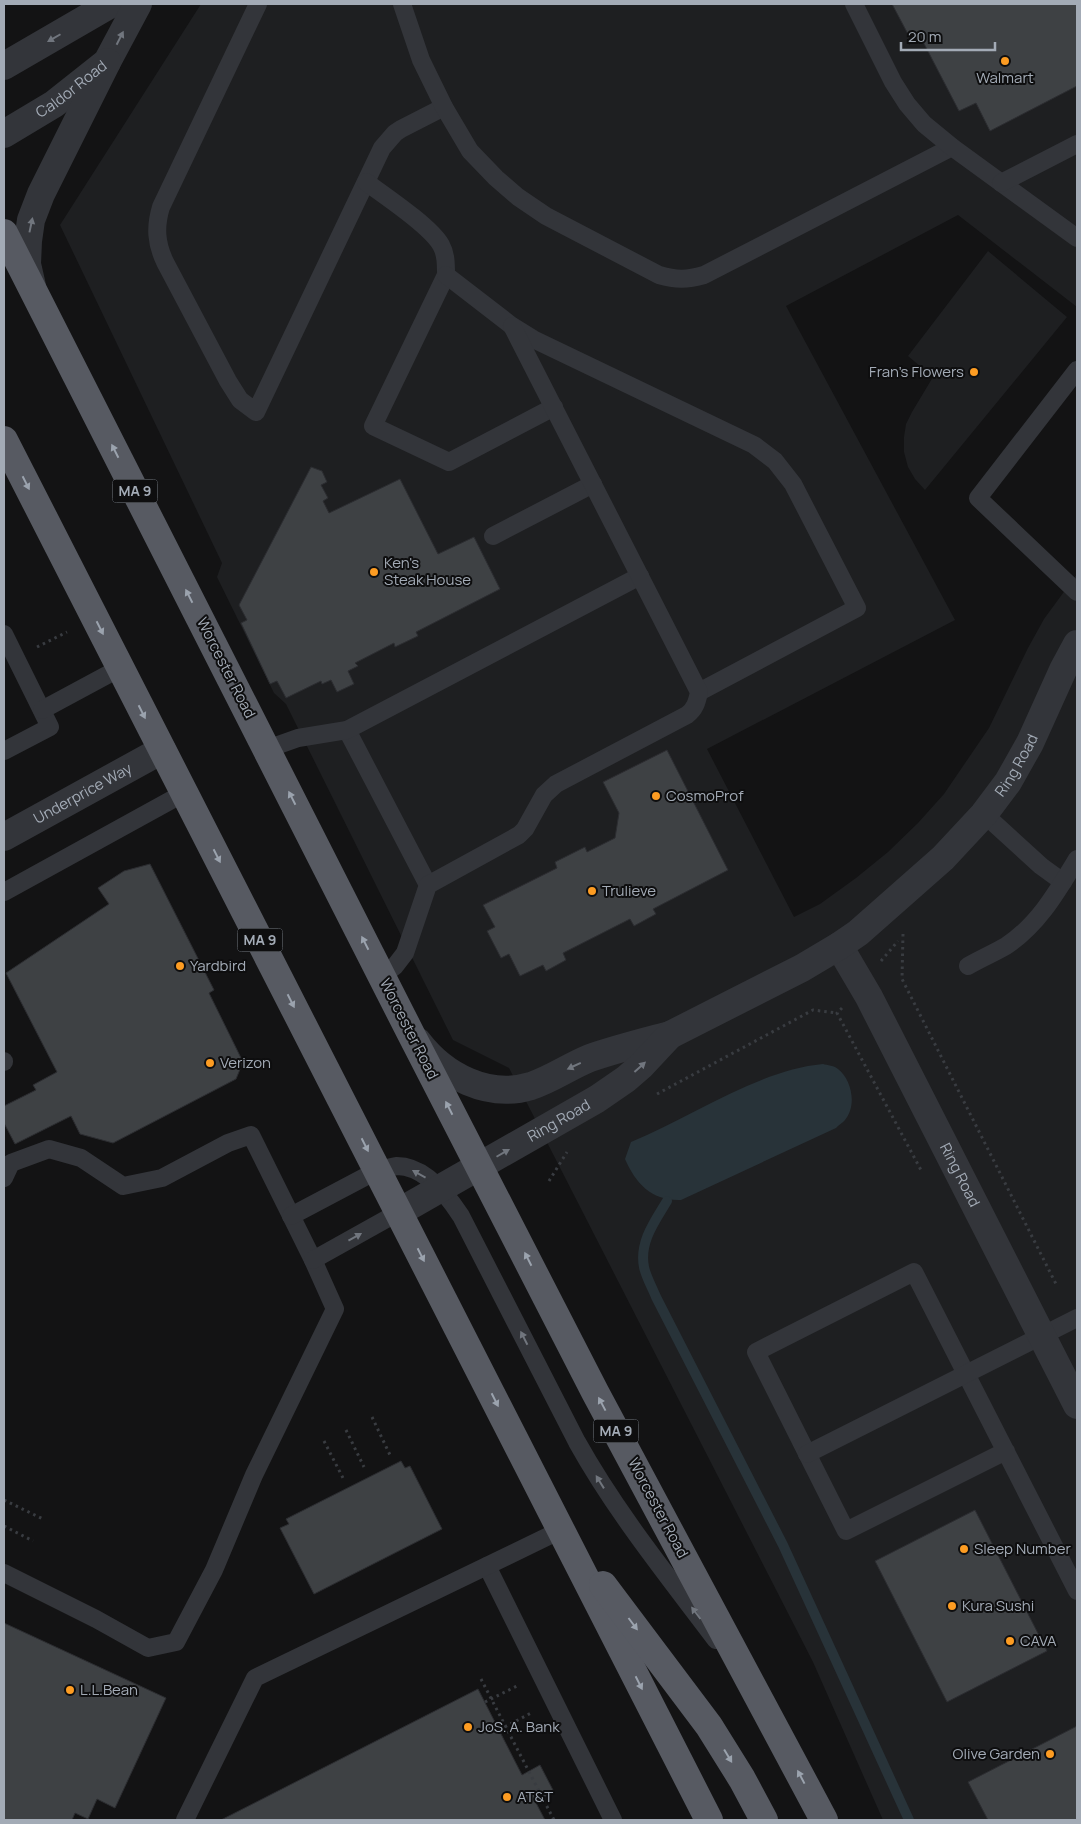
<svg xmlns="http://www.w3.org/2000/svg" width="1081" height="1824" viewBox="0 0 1081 1824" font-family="Manrope,sans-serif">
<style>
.built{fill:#1e1f21}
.water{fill:#283339}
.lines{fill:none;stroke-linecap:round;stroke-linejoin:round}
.stream{stroke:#283339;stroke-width:10}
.building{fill:#3e4144;stroke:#2c2d31}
.path{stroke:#393c41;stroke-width:3;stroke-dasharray:2.5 4;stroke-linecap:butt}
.service{stroke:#33353a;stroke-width:18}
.minor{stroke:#33353a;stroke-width:28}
.trunk{stroke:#575a62;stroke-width:28}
.oneway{fill:#71767e}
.oneway2{fill:#9ba3ae}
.poi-dot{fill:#fd9c22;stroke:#0e0e0f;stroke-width:2}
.labels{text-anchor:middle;stroke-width:4;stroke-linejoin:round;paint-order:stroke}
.shield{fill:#0e0e0f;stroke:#767c84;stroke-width:1}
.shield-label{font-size:14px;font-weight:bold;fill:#a3abb6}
.poi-label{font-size:15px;fill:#a3abb6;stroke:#0e0e0f;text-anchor:start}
.street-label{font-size:15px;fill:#a3abb6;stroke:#0e0e0f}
</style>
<rect width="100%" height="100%" fill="#131314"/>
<g class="built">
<polygon points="201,4 1077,4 1077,307 958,215 786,306 955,620 707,749 794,917 820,904 856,878 888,852 918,823 944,794 989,728 1028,648 1044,619 1077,574 1077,1820 883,1820 813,1662 509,1068 453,1040 286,704 274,693 217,577 222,563 60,225"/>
<polygon points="988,251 1067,317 925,490 915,479 908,467 904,452 904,437 906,424 912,412 933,377 908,356"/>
</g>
<path class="water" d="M823 1064C827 1065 835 1066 838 1069 852 1080 857 1106 845 1120 843 1123 838 1125 836 1128L681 1200C652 1201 636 1184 625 1159L631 1142C692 1117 758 1070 823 1064Z"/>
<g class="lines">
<path class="stream" d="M667 1201C655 1221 639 1242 644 1267 646 1277 652 1287 656 1297L783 1545 909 1820"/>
</g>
<g class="building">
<polygon points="892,4 1077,4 1077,86 990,131 976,103 959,111 918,32 909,36"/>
<polygon points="311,467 322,471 327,482 321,485 328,498 323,501 329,513 400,479 438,554 474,537 500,589 416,632 418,636 395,647 394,643 355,663 358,666 348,671 354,684 337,692 331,680 322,684 321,681 286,698 277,681 270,684 241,623 247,620 239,605"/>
<polygon points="667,750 728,870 653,909 656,914 634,926 630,919 563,953 566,960 546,971 543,965 520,976 509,954 501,958 487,931 495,927 483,905 557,868 555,862 585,847 587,852 615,838 619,813 603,782"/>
<polygon points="150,864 214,990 209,993 243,1062 236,1079 113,1143 80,1134 71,1116 15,1144 4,1123 4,1106 36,1090 33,1085 57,1072 6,973 109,904 98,888 124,871"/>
<polygon points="401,1461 405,1468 410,1466 442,1529 314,1594 280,1528 289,1524 286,1519"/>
<polygon points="975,1510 1047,1651 947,1702 875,1561"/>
<polygon points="4,1623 166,1698 115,1808 97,1799 88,1819 75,1813 72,1820 4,1820"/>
<polygon points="478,1689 522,1775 540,1765 554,1792 535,1801 545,1820 221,1820"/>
<polygon points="1077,1726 1077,1820 988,1820 968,1782"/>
</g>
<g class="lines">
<g class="path">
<polyline points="37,647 67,632"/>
<polyline points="903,934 902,979 1057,1286"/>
<polyline points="881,961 898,941"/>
<polyline points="842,1008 837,1013 922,1172"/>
<polyline points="657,1094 813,1010 837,1013"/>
<polyline points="549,1181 567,1152"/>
<polyline points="372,1417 390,1455"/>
<polyline points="346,1430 364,1467"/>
<polyline points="324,1441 344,1480"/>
<polyline points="4,1500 43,1519"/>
<polyline points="4,1526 33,1541"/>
<polyline points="481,1679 554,1820"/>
<polyline points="485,1702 519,1685"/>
<polyline points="499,1730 533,1712"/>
</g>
<g class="service">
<path d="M258 4 161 207C155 227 156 243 165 262L228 381 240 400 256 412 382 148 395 133 401 129 444 107"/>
<path d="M402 4 421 60 444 107 470 151 496 178 518 197 546 216 659 275C676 280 687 280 704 275L952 147"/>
<polyline points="854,4 893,82 907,104 924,124 952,147 1077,238"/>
<path d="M366 182C385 196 430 226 441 245 446 254 446 264 446 275L373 426 449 462 554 407"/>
<polyline points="1001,183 1077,144"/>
<polyline points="446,275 512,326 533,339 754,445 775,461 793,484 857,608 699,692"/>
<polyline points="1077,370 978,498 1077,592"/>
<polyline points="493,536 593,484"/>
<polyline points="4,634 50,727 4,751"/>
<polyline points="42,710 120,668"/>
<polyline points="347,730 428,885"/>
<polyline points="267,749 298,738 347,730 640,576"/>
<polyline points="984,814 1041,866 1063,882"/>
<polyline points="4,892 184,793"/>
<path d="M968 966C980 959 994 953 1006 946 1038 925 1057 892 1077 859"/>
<path d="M382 976 395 966 405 953 428 885 519 835 525 829 544 795 556 784 687 715C695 709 697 702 699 692L512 326"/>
<polyline points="4,1061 4,1062"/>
<polyline points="4,1178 11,1163 49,1149 81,1158 123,1186 162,1178 228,1143 251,1135 313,1260 335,1309 254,1475 214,1570 176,1642 148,1648 96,1619 4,1573"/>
<path d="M291 1216 378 1170C384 1169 390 1167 397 1166 425 1166 448 1196 461 1216L577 1442C616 1512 667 1575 716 1640"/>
<polyline points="313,1260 399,1212"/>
<polyline points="1006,1451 846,1531 756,1352 914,1272 1077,1591"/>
<polyline points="807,1454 1077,1318"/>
<polyline points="487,1566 613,1820"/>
<polyline points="185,1820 255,1678 561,1530"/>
</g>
<g class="minor">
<polyline points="4,66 111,4"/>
<path id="s1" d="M4 134 54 104 107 62 138 4"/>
<polyline points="32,286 27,264 28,241 31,220 41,194 107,62"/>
<path id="s2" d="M4 837 162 750"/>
<path id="s3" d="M839 946 869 997 1077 1405"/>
<path d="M418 1042C444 1076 488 1099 531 1086 552 1079 570 1066 590 1058 616 1049 644 1042 670 1035"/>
<path id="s4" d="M399 1212 597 1099 626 1079 641 1066 670 1035 802 968 839 946 858 933 943 858 984 814 1008 782 1030 743 1063 670 1077 644"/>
</g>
<g class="trunk">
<polyline points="4,233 411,1034 595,1392 824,1820"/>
<polyline points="4,440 709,1820"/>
<polyline points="603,1585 709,1726 742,1779 764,1820"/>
</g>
</g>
<defs><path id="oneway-solid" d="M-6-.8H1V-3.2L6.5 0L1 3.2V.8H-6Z" transform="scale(1.25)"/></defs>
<g class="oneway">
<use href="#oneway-solid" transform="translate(54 38) rotate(150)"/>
<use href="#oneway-solid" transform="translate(120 38) rotate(-63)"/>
<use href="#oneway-solid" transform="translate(31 225) rotate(-78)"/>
<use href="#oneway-solid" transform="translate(574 1066) rotate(155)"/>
<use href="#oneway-solid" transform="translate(640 1067) rotate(-42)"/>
<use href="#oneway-solid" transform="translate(503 1153) rotate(-30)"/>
<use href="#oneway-solid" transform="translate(419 1174) rotate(-151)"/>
<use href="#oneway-solid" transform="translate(355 1237) rotate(-29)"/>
<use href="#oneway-solid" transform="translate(524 1338) rotate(-117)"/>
<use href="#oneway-solid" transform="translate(600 1482) rotate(-122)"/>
<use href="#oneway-solid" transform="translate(696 1613) rotate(-127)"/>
</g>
<g class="oneway2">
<use href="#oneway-solid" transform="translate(115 451) rotate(-117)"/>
<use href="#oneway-solid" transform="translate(26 483) rotate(63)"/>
<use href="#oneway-solid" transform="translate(189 596) rotate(-117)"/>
<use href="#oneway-solid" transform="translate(100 628) rotate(63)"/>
<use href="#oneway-solid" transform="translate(142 712) rotate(63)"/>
<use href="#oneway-solid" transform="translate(292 798) rotate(-117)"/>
<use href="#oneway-solid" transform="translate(217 856) rotate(63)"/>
<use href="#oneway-solid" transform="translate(365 943) rotate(-117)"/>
<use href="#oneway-solid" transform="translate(291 1001) rotate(63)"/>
<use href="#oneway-solid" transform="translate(449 1108) rotate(-117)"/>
<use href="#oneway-solid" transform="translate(365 1145) rotate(63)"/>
<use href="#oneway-solid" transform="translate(421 1255) rotate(63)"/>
<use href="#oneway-solid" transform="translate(528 1259) rotate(-117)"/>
<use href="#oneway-solid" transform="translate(495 1400) rotate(63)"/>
<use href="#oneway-solid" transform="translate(602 1404) rotate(-118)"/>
<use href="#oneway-solid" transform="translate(633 1624) rotate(53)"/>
<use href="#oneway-solid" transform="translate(639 1683) rotate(63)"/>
<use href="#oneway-solid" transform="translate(728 1756) rotate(59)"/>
<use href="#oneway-solid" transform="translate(801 1777) rotate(-118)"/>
</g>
<g class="poi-dot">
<circle cx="1005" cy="61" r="5"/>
<circle cx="974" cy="372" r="5"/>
<circle cx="374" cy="572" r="5"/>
<circle cx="656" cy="796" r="5"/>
<circle cx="592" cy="891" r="5"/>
<circle cx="180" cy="966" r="5"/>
<circle cx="210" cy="1063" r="5"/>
<circle cx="964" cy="1549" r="5"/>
<circle cx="952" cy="1606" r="5"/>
<circle cx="1010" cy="1641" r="5"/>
<circle cx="70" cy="1690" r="5"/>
<circle cx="468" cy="1727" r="5"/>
<circle cx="1050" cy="1754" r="5"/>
<circle cx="507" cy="1797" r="5"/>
</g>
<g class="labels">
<g class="shield">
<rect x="112.5" y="479.5" width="45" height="23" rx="4"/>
<rect x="237.5" y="928.5" width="45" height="23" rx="4"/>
<rect x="593.5" y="1419.5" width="45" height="23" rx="4"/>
</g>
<g class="shield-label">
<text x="135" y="496">MA 9</text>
<text x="260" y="945">MA 9</text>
<text x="616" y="1436">MA 9</text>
</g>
<g class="poi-label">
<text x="1005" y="83" text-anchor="middle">Walmart</text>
<text x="964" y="377" text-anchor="end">Fran's Flowers</text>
<text x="384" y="568">Ken's<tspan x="384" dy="17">Steak House</tspan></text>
<text x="666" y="801">CosmoProf</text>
<text x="602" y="896">Trulieve</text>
<text x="190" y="971">Yardbird</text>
<text x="220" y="1068">Verizon</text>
<text x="974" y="1554">Sleep Number</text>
<text x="962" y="1611">Kura Sushi</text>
<text x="1020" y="1646">CAVA</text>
<text x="80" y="1695">L.L.Bean</text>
<text x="478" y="1732">JoS. A. Bank</text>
<text x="1040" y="1759" text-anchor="end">Olive Garden</text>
<text x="517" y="1802">AT&amp;T</text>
</g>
<g class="street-label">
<text dy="5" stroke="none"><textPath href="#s1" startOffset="81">Caldor Road</textPath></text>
<text transform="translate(226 668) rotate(63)" y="5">Worcester Road</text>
<text dy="5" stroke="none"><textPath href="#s4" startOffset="772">Ring Road</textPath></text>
<text dy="5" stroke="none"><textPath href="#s2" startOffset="90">Underprice Way</textPath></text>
<text transform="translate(409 1029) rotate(63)" y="5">Worcester Road</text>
<text dy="5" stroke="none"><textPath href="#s4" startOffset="184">Ring Road</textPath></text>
<text dy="5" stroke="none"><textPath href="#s3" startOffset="259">Ring Road</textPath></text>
<text transform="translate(658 1508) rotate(62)" y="5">Worcester Road</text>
</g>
</g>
<rect width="1081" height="1824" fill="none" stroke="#a3abb6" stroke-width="10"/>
<path d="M901 42v8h94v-8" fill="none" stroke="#a3abb6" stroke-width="2.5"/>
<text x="908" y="42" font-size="15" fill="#a3abb6" stroke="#0e0e0f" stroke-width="4" paint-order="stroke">20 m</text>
</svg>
